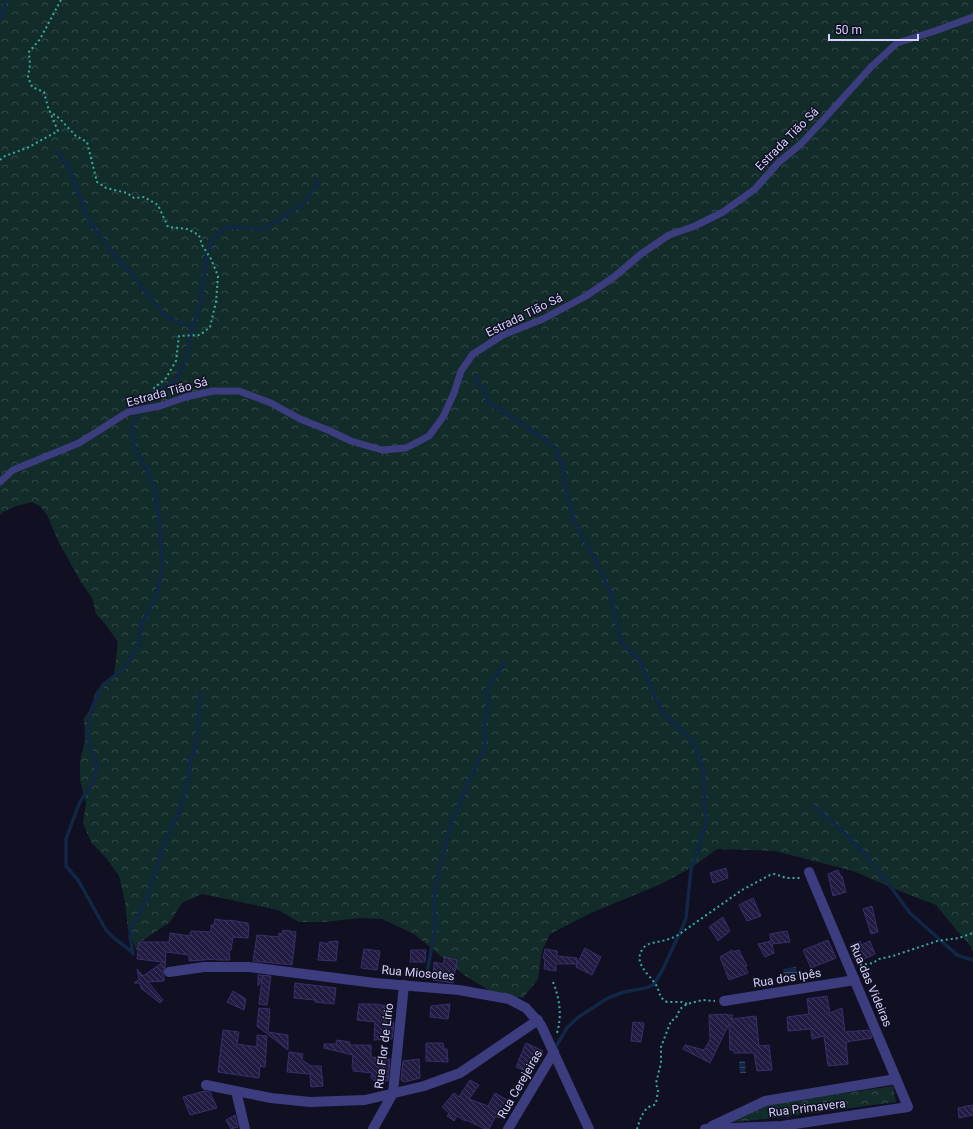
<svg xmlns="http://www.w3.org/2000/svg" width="973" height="1129" viewBox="0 0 973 1129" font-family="Roboto,sans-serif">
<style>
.forest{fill:url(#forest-crowns)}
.water{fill:url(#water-rules)}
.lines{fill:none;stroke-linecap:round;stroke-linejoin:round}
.stream{stroke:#102745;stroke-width:3.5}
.building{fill:url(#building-back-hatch);stroke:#382f6d}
.path{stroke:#35aea0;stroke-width:2;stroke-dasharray:2 3;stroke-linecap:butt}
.service{stroke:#3c3d7f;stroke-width:7}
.minor{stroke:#3c3d7f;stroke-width:10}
.labels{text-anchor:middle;stroke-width:3;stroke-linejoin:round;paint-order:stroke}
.street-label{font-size:12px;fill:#d5d2fd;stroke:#110f22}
</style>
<defs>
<pattern id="forest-crowns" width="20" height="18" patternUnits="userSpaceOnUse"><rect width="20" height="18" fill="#122c29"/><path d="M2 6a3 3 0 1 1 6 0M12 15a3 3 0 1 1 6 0" fill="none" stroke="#344a49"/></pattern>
<pattern id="water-rules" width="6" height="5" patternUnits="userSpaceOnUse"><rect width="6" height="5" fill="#102745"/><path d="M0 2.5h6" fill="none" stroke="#324561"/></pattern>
<pattern id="building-back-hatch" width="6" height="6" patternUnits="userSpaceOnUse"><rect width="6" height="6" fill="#221c42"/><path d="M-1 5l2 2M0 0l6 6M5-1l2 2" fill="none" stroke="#413c5e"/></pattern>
</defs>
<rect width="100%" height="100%" fill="#110f22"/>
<g class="forest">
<polygon points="0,0 973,0 973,951 970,945 953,926 936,905 907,894 853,871 775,851 717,849 694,866 661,884 591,913 550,934 542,951 538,979 523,998 495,994 464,975 414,934 382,919 360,918 325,922 299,922 278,910 202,894 182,903 170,922 142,941 137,951 128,930 125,902 119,876 106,858 91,842 83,823 86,803 80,780 80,761 85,741 84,718 92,707 95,693 104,682 114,675 118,642 105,624 96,614 92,598 81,582 59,543 47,515 40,506 32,502 16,506 3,512 0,515"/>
<polygon points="893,1086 896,1102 783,1117 728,1123 768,1104"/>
</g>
<g class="water">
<polygon points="796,967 798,975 784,977 783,969"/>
<polygon points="739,1061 745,1061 746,1073 740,1073"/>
</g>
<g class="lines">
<g class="stream">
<polyline points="0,18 6,0"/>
<polyline points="57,150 68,167 90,223 113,253 134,277 165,316 193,328"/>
<polyline points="477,375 478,381 487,396 487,400 492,406 500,409 540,436 552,445 556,450 563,467 565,485 574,521 595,559 610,592 622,644 639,660 662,712 692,740 703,767 706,825 691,870 686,918 683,926 662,971 653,985 646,988 624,992 608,998 577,1018 567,1028 555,1048"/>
<polyline points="813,806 835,824 861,850 887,882 910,913 957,955 973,960"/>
<polyline points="132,952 114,938 106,930 78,880 66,866 66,839 79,804 87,791 92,785 97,765 92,754 87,735 92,707 103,685 124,668 138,647 141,626 157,594 163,564 158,508 154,487 144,464 134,448 132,426 142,408 142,405 151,393 175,382 187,356 192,332 201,302 207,253 214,237 227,227 264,229 304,203 319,181"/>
<polyline points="133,954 130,937 131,928 148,897 162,850 181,805 188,782 190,762 195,747 198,730 200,693"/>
<polyline points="426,978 435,930 434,907 435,888 450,826 467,785 485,747 484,725 488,712 487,689 504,663"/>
</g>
</g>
<g class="building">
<polygon points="726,868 728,878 713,883 710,873"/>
<polygon points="838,870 841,877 842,876 846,892 833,896 828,874"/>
<polygon points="753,898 761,916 747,921 739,905"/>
<polygon points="872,906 878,932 871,934 863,909"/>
<polygon points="723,917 730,931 718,941 709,927"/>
<polygon points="215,919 228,921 228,920 248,923 248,926 249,926 248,938 233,937 231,950 229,950 230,960 217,960 217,959 189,961 189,955 166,952 165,967 163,973 164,977 164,981 148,982 163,1000 160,1003 141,988 140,983 134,983 139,979 137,969 143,976 163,962 137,959 139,942 169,942 170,933 190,936 191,931 211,932 211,925 214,925"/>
<polygon points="283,930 296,932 292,965 253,961 257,935 279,937 279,933 282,934"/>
<polygon points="787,931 790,942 772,944 774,953 765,957 758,944 771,941 770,934"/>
<polygon points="828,940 836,958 811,968 803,950"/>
<polygon points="338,941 336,961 318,960 320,942 328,944 328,942"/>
<polygon points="860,941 861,945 870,941 875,954 860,961 858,957 855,959 850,945"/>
<polygon points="585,948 601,957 592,975 576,967 577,964 556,964 556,971 544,969 545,959 543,958 545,949 557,951 557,956 577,958 577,964"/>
<polygon points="364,949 380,951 377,970 361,968"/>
<polygon points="411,950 426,950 425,962 410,962"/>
<polygon points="732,950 733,952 739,950 747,966 745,966 748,973 729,980 720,957"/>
<polygon points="445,957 457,960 453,983 433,980 434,962 443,964"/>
<polygon points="258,975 271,976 267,1005 259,1004 262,978 258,986"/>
<polygon points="295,983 336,988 334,1004 315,1002 315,1000 294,998"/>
<polygon points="233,991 246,999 244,1010 227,1002"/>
<polygon points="827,996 830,1013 842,1008 845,1032 869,1030 872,1038 846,1042 848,1064 828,1066 824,1036 812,1039 811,1029 788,1031 787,1017 809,1014 807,999"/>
<polygon points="359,1004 376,1004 392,1007 391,1023 394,1023 392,1039 374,1040 375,1022 357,1020"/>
<polygon points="450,1004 448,1019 430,1017 431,1006"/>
<polygon points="259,1008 270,1009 268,1032 288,1035 288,1050 257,1026"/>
<polygon points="727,1014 727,1015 733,1015 731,1019 756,1016 759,1046 769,1045 772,1070 757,1071 754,1053 734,1053 734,1050 730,1050 729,1024 710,1063 683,1049 685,1045 704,1050 710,1040 709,1015"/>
<polygon points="633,1022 644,1023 641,1042 631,1041"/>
<polygon points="223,1030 239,1032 237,1044 257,1047 257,1035 267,1036 265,1067 260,1066 259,1078 218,1072"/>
<polygon points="337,1040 350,1042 350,1045 371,1045 371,1057 390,1059 388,1081 373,1080 373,1079 371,1078 372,1073 353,1071 353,1067 352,1067 353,1055 324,1048 324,1044 336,1044"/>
<polygon points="426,1043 443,1043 444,1049 447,1049 448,1062 426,1061"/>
<polygon points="526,1043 543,1051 532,1073 516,1067"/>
<polygon points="289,1052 303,1054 302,1060 311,1066 321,1066 323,1086 311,1087 310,1074 287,1072"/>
<polygon points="419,1059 420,1078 404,1082 401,1080 403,1061"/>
<polygon points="470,1080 479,1085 469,1099 488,1106 495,1093 509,1101 499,1118 496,1116 489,1129 485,1129 466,1120 465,1121 457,1116 454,1121 447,1116 449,1113 442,1107 454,1093 459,1097"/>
<polygon points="204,1091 210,1092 217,1108 190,1115 183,1097"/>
<polygon points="973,1105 973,1115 959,1118 958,1108"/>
<polygon points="235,1115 238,1127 231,1129 226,1120"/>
</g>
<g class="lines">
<g class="path">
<polyline points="61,0 40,39 29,52 30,65 28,77 32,87 44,92 49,111 59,118 76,136 87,142 97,182 106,188 127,193 134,198 144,197 158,205 168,227 187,229 199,235 202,245 211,259 218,276 216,302 210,327 200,335 179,336 176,361 166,378 153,389 156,397"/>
<polyline points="0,160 5,156 27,148 58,131 50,112"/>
<polyline points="860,965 873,963 879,959 893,956 937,941 959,938 973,933"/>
<path d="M553 982C560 1000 562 1015 557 1033"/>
<path d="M687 1004 682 1002H667C658 998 660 989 654 982 647 973 634 962 642 950 644 946 648 944 652 943 662 941 669 940 678 935L742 890 770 875 775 874 786 878H800"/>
<path d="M637 1129C640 1120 643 1107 654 1105L656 1103 658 1091 656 1083 661 1063V1047L671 1021 676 1018 680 1009 687 1004 703 1000 715 1001"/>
</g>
<polyline class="service" points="0,482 13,470 79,443 128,412 160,406 186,397 213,391 239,391 271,403 300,419 328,430 351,441 382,450 406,448 429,436 443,417 454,393 461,371 473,354 503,335 543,319 586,296 614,277 641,254 669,235 695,226 723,212 755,189 779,162 801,144 824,119 871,67 897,43 935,31 973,17"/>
<g class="minor">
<polyline points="169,972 204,967 249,967 375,983 459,990 509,999 526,1008 541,1025 589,1129"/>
<polyline points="724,1001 855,980"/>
<polyline points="206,1085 271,1098 310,1102 365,1100 424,1086 460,1073 538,1020"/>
<polyline points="236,1091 245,1129"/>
<polyline points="712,1126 765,1101 896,1079"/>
<polyline points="373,1129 393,1093 404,985"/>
<polyline points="508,1129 554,1052"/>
<polyline points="705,1129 782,1126 908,1107 809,872"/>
</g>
</g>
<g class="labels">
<g class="street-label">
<text transform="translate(787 139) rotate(-45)" y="4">Estrada Tião Sá</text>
<text transform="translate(524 315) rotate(-26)" y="4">Estrada Tião Sá</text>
<text transform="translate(167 392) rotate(-15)" y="4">Estrada Tião Sá</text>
<text transform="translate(418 973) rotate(5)" y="4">Rua Miosotes</text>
<text transform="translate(787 978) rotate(-9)" y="4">Rua dos Ipês</text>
<text transform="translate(871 985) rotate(67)" y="4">Rua das Videiras</text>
<text transform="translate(384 1046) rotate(-83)" y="4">Rua Flor de Lírio</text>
<text transform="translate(520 1084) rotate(-60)" y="4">Rua Cerejeiras</text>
<text transform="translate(807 1108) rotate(-7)" y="4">Rua Primavera</text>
</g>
</g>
<path d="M829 34v6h89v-6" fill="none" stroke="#d5d2fd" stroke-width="2"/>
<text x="835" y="34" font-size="12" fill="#d5d2fd" stroke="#110f22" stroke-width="3" paint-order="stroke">50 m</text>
</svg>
